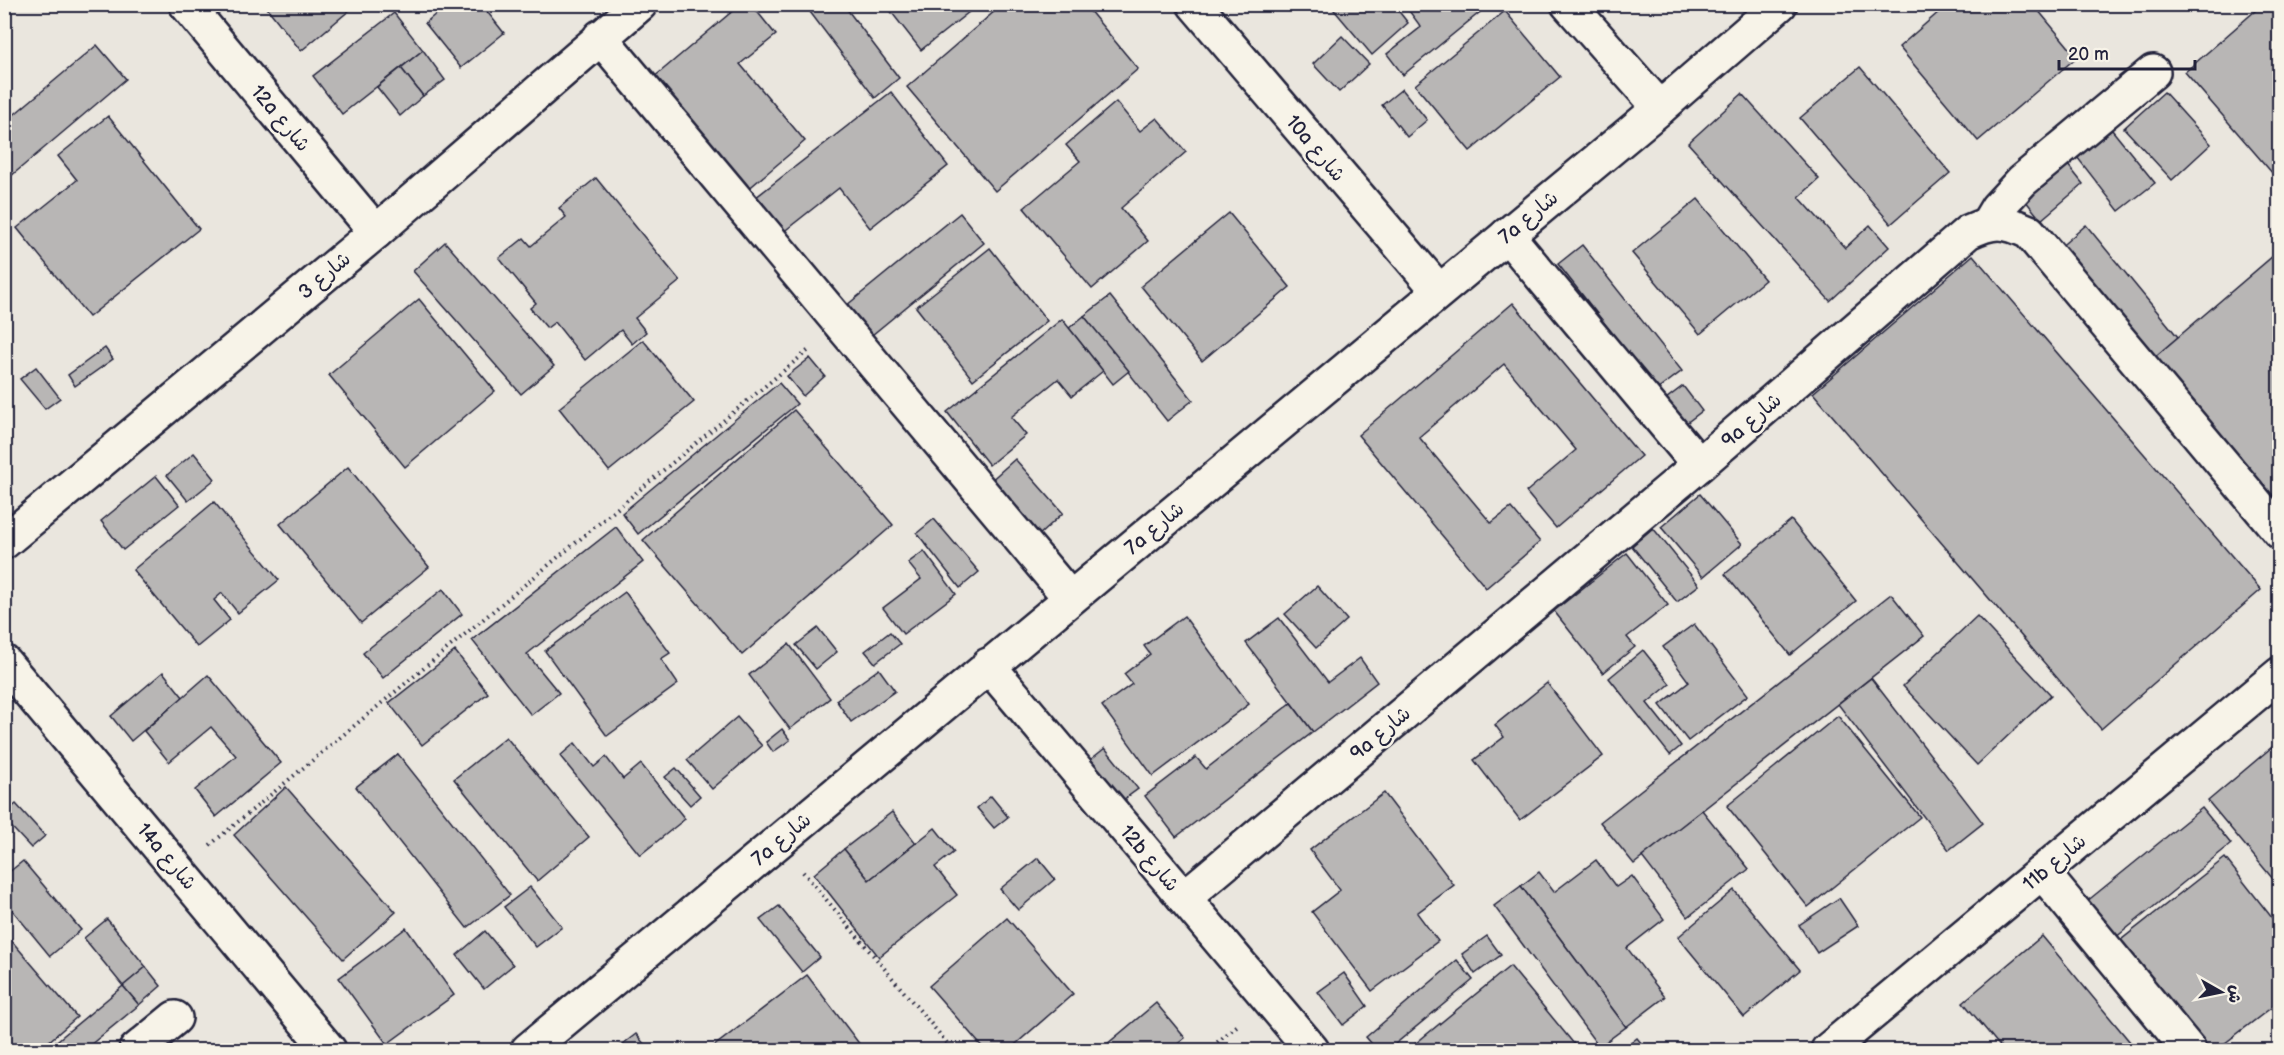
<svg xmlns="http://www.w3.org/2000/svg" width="2284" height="1055" viewBox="0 0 2284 1055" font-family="'Balsamiq Sans','Playpen Sans Arabic',sans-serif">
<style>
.building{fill:#b8b6b5;stroke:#22223b;stroke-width:1.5}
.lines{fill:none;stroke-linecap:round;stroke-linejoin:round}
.minor-casing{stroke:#22223b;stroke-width:38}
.path{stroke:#22223b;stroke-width:4;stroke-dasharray:1.5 4.5;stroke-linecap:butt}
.minor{stroke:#f7f3e8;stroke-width:33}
.labels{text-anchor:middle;stroke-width:5;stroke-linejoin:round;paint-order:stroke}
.street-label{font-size:20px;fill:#22223b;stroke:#f7f3e8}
</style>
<rect width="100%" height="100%" fill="#eae6de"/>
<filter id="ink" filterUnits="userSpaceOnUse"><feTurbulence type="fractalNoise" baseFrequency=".0167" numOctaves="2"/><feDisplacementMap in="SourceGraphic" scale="12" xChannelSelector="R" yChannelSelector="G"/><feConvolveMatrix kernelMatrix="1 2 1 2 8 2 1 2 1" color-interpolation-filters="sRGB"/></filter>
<g filter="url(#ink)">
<g class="building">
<polygon points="264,4 357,4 301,51"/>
<polygon points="448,4 481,4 504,33 461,68 425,23"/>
<polygon points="741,4 751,4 776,35 740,64 805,141 746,191 653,78"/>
<polygon points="804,4 843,4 899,78 875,98"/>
<polygon points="885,4 979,4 921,50"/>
<polygon points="1003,4 1084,4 1138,69 995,191 907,87"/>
<polygon points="1329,4 1393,4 1408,23 1372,55"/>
<polygon points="1404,4 1490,4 1403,75 1387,54 1421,27"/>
<polygon points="1948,4 2033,4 2077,57 1978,141 1899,47"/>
<polygon points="2263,4 2273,4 2280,13 2280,182 2185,72"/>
<polygon points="1505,11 1560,77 1470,151 1415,85"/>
<polygon points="394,13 423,50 342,114 313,76"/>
<polygon points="1342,36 1369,64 1339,92 1313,64"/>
<polygon points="97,45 126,79 4,182 4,123"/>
<polygon points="423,50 445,80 423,96 401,68"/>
<polygon points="1860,67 1950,173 1891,224 1800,118"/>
<polygon points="401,68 423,96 400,116 377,87"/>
<polygon points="1402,89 1427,120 1407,137 1382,105"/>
<polygon points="891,92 948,166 870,228 839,188 782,233 755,198"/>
<polygon points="2164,92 2211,144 2172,180 2124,128"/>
<polygon points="1742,94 1819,179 1799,197 1845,248 1870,225 1889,247 1830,301 1688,143"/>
<polygon points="1116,102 1140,131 1157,118 1186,152 1121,208 1148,241 1092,289 1024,208 1080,161 1066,145"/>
<polygon points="108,116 199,229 89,317 17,228 77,180 58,156"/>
<polygon points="2112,130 2155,183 2119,211 2077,157"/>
<polygon points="2064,160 2083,184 2041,220 2021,195"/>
<polygon points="596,178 680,281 635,318 646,332 632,344 621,330 585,360 555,322 547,328 530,308 536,303 499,258 524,238 531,246 566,217 559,208"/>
<polygon points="1698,199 1765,280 1700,334 1632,253"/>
<polygon points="960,213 984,243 861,344 836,314"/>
<polygon points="1229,213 1290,287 1202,361 1141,286"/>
<polygon points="2086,225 2178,337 2150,361 2058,249"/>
<polygon points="445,242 554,366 521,394 413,271"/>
<polygon points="1582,245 1682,371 1657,390 1558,264"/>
<polygon points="990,248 1047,321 973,380 916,307"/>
<polygon points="2280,250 2280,513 2150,361"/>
<polygon points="1973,255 2261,590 2101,729 1813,393"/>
<polygon points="1110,296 1193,400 1167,421 1084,316"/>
<polygon points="419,299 495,391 405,467 329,375"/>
<polygon points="1513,303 1641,456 1556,528 1526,492 1576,450 1504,364 1419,437 1491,523 1511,508 1540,542 1486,588 1358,435"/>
<polygon points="1084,316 1129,371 1113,384 1069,328"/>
<polygon points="1062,319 1103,371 1072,396 1058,379 1011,417 1026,435 989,465 947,412"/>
<polygon points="643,340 694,402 609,471 559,408"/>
<polygon points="105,348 113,359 75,386 68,375"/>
<polygon points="810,358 825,376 803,396 787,376"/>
<polygon points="36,367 60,398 45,409 20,379"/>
<polygon points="779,383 797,404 638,534 622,513"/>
<polygon points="1683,386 1702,411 1681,427 1662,402"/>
<polygon points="794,410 893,525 742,655 643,540"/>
<polygon points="194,453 215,479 188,501 167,475"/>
<polygon points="1015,459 1063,513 1037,537 988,483"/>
<polygon points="348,467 429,567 361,623 280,524"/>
<polygon points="156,476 179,505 123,550 101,521"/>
<polygon points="1700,494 1742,544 1703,577 1661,527"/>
<polygon points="214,502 279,580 238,613 222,593 214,600 230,620 197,647 133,570"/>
<polygon points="934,519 979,572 960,588 917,533"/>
<polygon points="1791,520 1856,601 1790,655 1725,574"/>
<polygon points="616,527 643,562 527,654 559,693 531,715 472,640"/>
<polygon points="1653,528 1699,585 1677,602 1632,546"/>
<polygon points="924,551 956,594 903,634 883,608 921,579 908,563"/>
<polygon points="1627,553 1668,605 1627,637 1635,647 1603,673 1554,611"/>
<polygon points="1317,586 1347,620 1316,648 1285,614"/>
<polygon points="443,589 462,614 383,678 363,653"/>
<polygon points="625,592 670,653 661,659 678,684 607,736 545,651"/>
<polygon points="1891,594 1924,636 1634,864 1600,822"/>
<polygon points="1184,616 1249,704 1153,776 1102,706 1132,684 1124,674 1150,654 1144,646"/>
<polygon points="1977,616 2051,695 1977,765 1903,686"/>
<polygon points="1279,618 1328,682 1360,658 1377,682 1313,732 1246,643"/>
<polygon points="1694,624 1748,695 1688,741 1660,705 1689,682 1663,647"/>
<polygon points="818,628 837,652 816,669 796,645"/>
<polygon points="890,632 900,644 875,663 865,651"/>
<polygon points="789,644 830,698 790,729 749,675"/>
<polygon points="1643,650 1670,684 1647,703 1681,746 1670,755 1609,678"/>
<polygon points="455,651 488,693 422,745 389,703"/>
<polygon points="879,669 895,691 851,722 836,700"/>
<polygon points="163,672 183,697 131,741 111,716"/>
<polygon points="208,675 281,763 216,817 195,790 236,756 211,727 169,762 144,731"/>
<polygon points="1871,678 1983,823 1949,850 1838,704"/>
<polygon points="1547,683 1603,756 1520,820 1474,760 1504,737 1495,725"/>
<polygon points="1291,703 1313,732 1176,837 1145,796 1196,757 1206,769"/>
<polygon points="1838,716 1920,817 1808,907 1727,806"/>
<polygon points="737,717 762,746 712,789 687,760"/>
<polygon points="782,729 790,740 773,752 766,742"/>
<polygon points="506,737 589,837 537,881 454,779"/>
<polygon points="575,743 594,767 606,757 623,779 641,764 685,819 640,855 560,756"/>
<polygon points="2272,747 2280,756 2280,874 2273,879 2208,801"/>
<polygon points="1105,748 1138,789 1123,800 1090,760"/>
<polygon points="398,754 510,895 467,928 356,787"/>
<polygon points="676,768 700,796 690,805 665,777"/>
<polygon points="286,787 396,912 343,959 234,835"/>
<polygon points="1384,793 1454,885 1417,913 1438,941 1372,991 1312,912 1340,890 1310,850"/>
<polygon points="991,796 1008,817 994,828 977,808"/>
<polygon points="16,804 45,836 31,848 4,819 4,814"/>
<polygon points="2202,808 2231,844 2115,938 2086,902"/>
<polygon points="1702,810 1749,869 1688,917 1642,857"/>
<polygon points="892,812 916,843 869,880 844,849"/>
<polygon points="935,828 954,852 935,867 957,895 879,957 814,874 844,849 869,880"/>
<polygon points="1038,858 1055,879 1018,910 1000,889"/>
<polygon points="2225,858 2280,928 2280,1001 2216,1050 2192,1050 2112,947"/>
<polygon points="1596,860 1616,887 1632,876 1664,919 1627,948 1665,997 1626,1027 1521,886 1539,872 1554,892"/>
<polygon points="23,861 81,930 50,956 4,900 4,876"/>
<polygon points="1521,886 1626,1027 1599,1047 1494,906"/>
<polygon points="530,887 562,927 536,947 504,907"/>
<polygon points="1734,890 1800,970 1744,1017 1678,937"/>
<polygon points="1839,898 1858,926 1817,953 1799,925"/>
<polygon points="779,906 820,957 802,972 760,920"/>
<polygon points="1007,918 1073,994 1009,1050 985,1050 929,986"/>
<polygon points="107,919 146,967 123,986 84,938"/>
<polygon points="406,928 454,995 387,1044 339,978"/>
<polygon points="485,931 513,965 484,989 457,955"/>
<polygon points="4,932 77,1017 39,1050 4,1050"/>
<polygon points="1487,936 1501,955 1475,974 1462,954"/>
<polygon points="2042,936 2130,1042 2120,1050 2003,1050 1963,1002"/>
<polygon points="1457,960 1473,980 1388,1050 1377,1050 1366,1037"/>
<polygon points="1510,966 1579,1050 1412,1050 1410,1048"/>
<polygon points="146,967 161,986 139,1005 123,986"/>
<polygon points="1344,973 1367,1006 1343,1025 1318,992"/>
<polygon points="807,975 864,1050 709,1050"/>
<polygon points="123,986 139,1005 84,1050 46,1050"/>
<polygon points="1156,1003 1185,1038 1170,1050 1100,1050"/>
<polygon points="636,1034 649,1050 615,1050"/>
<polygon points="1637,1038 1647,1050 1622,1050"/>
</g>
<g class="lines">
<defs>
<g id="minor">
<polyline points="186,4 376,232"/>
<polyline points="1194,4 1439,291"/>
<polyline points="1568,4 1660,108"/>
<polyline points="600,37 1070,598"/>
<polyline points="1988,223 1997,208 2022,181 2153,72"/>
<polyline points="1507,235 1699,465"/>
<polyline points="4,542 376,232 640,4"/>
<polyline points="4,662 329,1050"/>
<polyline points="988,665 1312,1050"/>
<polyline points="2042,872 2189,1050"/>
<path d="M1184 898 1699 465 1968 232C1994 220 2003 220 2029 232L2280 532"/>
<polyline points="136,1050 175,1018"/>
<polyline points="528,1050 1660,108 1780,4"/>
<polyline points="1828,1050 2280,674"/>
</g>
</defs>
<use href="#minor" class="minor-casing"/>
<g class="path">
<polyline points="210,845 810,349"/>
<polyline points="803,872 953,1050"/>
<polyline points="1208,1050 1239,1024"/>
</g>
<use href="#minor" class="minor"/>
</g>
</g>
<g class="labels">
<g class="street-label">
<text transform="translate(281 118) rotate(50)" y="7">12a شارع</text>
<text transform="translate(1316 148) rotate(50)" y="7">10a شارع</text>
<text transform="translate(1528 217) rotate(-40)" y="7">7a شارع</text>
<text transform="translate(324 275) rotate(-40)" y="7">شارع 3</text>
<text transform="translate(1751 420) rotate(-41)" y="7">9a شارع</text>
<text transform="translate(1154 528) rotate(-40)" y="7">7a شارع</text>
<text transform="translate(1380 733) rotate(-40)" y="7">9a شارع</text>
<text transform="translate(781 839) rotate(-40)" y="7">7a شارع</text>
<text transform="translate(167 856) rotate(50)" y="7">14a شارع</text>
<text transform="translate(1150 858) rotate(50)" y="7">12b شارع</text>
<text transform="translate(2054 862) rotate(-40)" y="7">11b شارع</text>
</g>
</g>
<rect width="2284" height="1055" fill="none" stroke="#f7f3e8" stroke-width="24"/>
<rect x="12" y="12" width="2260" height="1031" fill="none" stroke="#22223b" stroke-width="2" filter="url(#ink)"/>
<g transform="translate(2221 992) rotate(99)" stroke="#f7f3e8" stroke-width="4.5" paint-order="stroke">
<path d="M0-4.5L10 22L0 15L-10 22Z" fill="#22223b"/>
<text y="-9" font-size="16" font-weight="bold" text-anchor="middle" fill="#22223b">ش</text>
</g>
<path d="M2059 60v9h136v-9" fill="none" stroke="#22223b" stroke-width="3"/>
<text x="2068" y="60" font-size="18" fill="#22223b" stroke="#f7f3e8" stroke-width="4.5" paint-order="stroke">20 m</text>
</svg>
